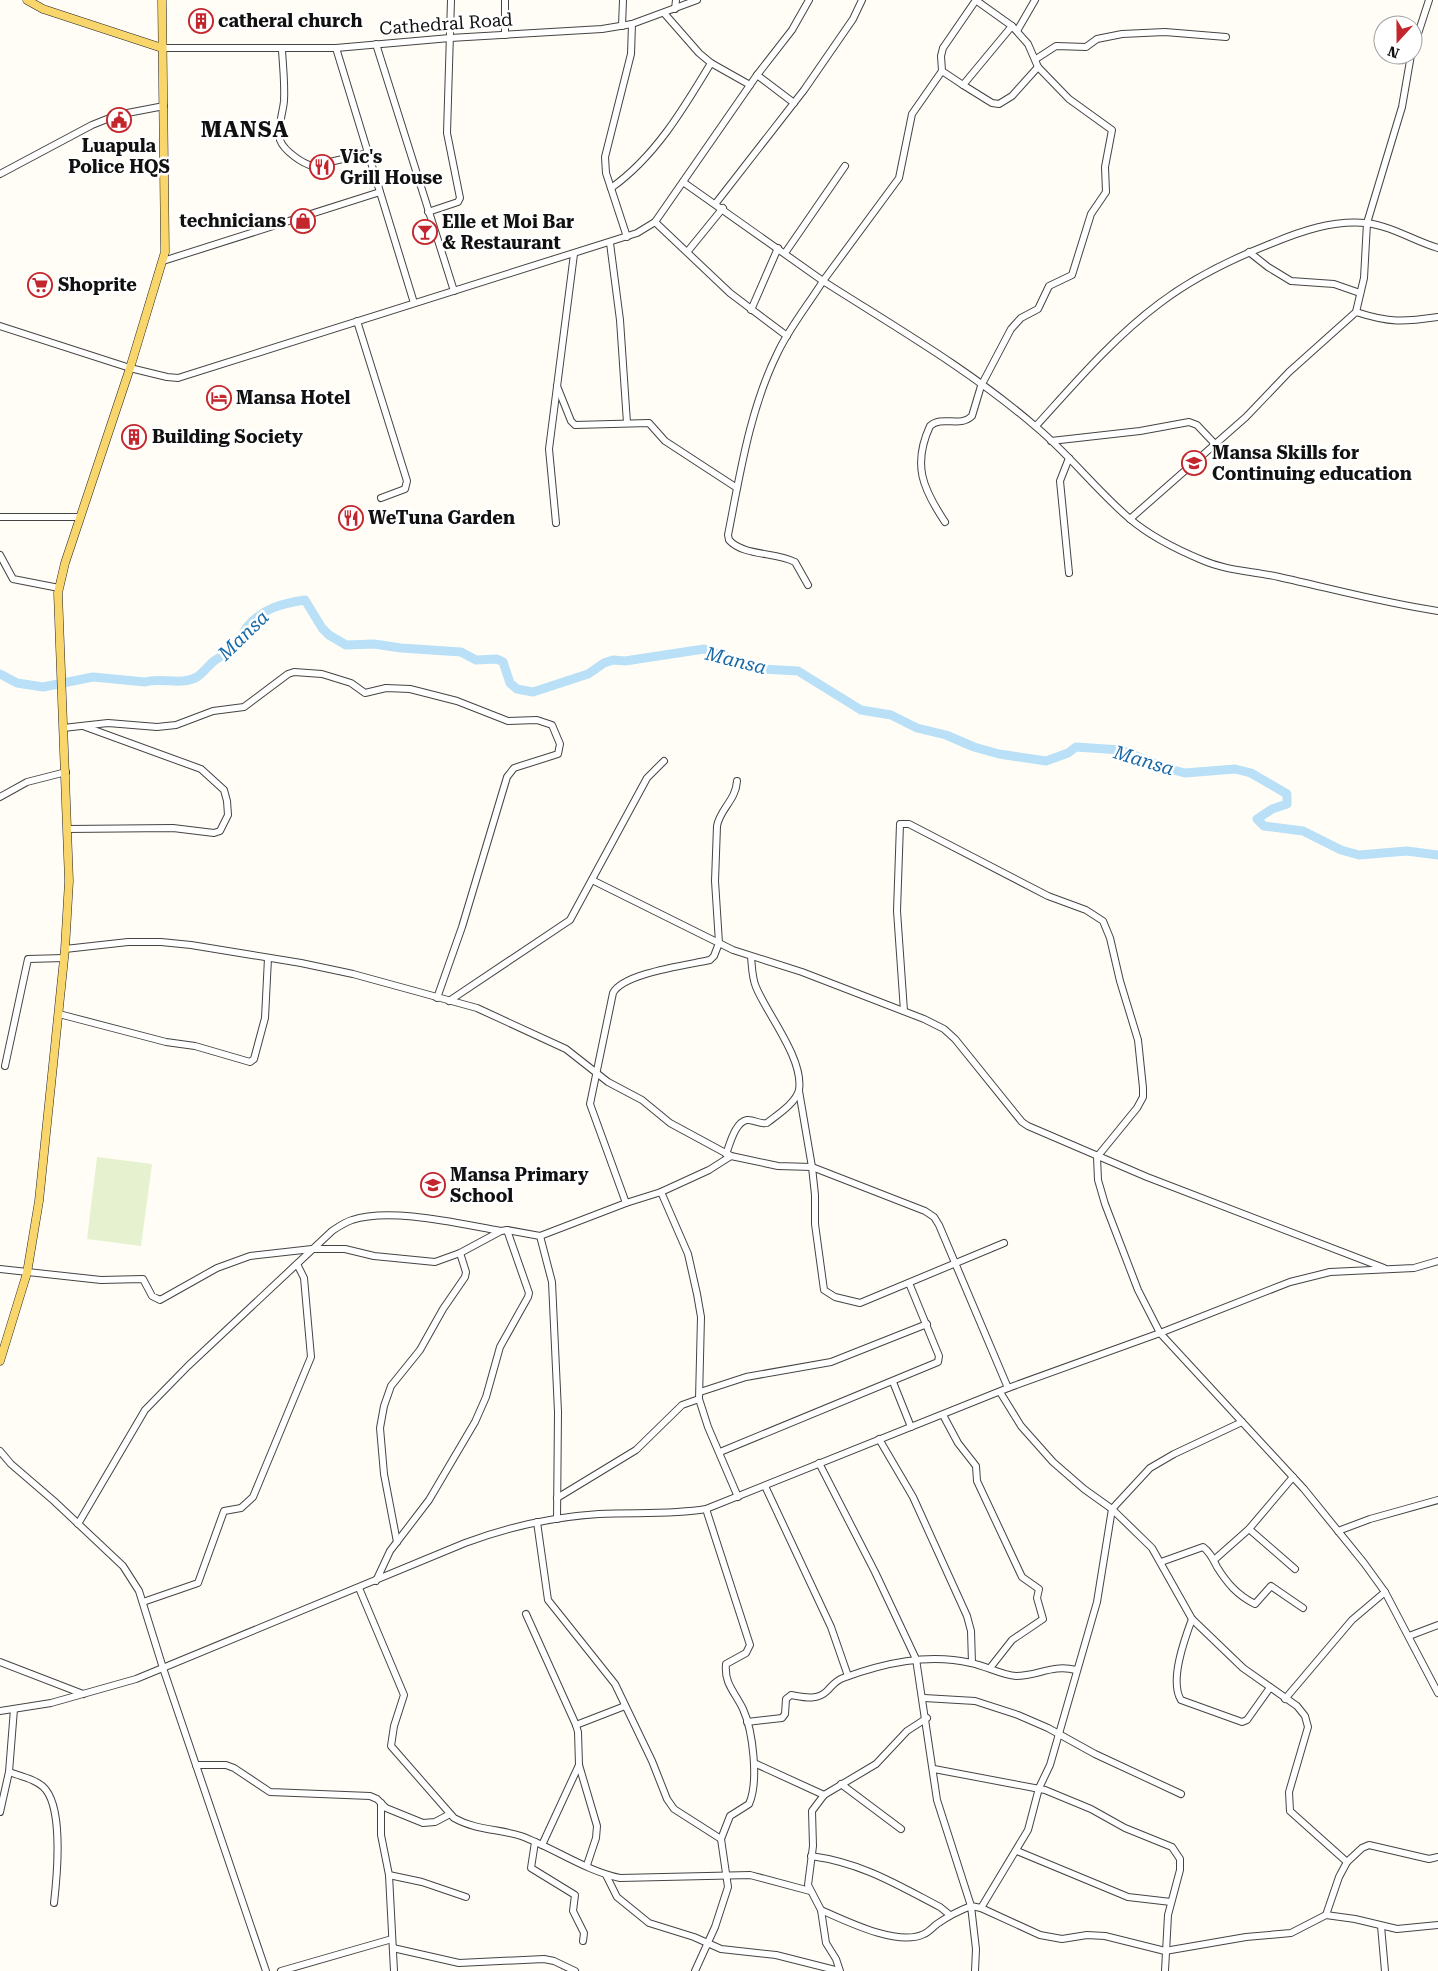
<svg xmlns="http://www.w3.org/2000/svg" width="1438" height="1971" viewBox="0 0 1438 1971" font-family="'Roboto Serif',serif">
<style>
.pitch{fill:#e6f2cf}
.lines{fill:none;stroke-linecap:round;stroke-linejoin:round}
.river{stroke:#b9e0f7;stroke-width:9}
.minor-casing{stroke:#444;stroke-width:8}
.major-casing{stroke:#222;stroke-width:9}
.minor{stroke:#fff;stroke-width:6}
.major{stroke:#f9d66b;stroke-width:8}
.labels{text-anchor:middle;stroke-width:5;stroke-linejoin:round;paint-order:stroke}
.poi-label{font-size:18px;font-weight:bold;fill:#111;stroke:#fff;text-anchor:start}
.street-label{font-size:18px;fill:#111;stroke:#fff}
.water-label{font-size:19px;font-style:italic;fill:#1768a6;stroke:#fff}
.district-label{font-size:22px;font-weight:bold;letter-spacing:1px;fill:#111;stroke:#fff}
</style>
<rect width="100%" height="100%" fill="#fffdf5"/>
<polygon class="pitch" points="97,1157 152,1164 141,1246 87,1239"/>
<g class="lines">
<path class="river" d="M0 674 17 683 43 687 93 677 145 682C161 677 181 686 197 677 203 673 208 666 214 661 218 657 225 656 230 652 237 645 242 635 247 627 261 609 283 603 305 600L322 628 329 635 346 645 374 644 401 648 461 652 476 660 497 659 503 662 510 683 517 689 533 692 588 674 604 663 613 660 625 661 704 649 761 669 798 671 861 710 891 715 917 728 946 735 974 747 999 754 1046 761 1068 753 1076 747 1121 750 1166 768 1185 773 1235 769 1251 773 1287 794V804L1272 809 1257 819 1264 826 1303 831 1341 850 1359 855 1407 851 1438 855"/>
<defs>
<g id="minor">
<polyline points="675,9 676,0"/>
<polyline points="664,13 699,53 711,63 750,85"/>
<polyline points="622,26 623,0"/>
<polyline points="1017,31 1035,0"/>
<polyline points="505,35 505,0"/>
<polyline points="376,44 454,291"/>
<polyline points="162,48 336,48 450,38 602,29 632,24 697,0"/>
<polyline points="1413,49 1429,0"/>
<path d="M282 50C283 67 285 84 284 101 283 113 277 128 280 140 284 151 303 164 313 166L368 153"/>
<polyline points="1036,59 1056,46 1086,47 1097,39 1122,34 1165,32 1226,37"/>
<polyline points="942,71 963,85 1012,26 977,1"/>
<polyline points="757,75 794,103"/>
<polyline points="963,85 992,103 999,104 1012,96 1038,67 1028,44 1012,26"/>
<polyline points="0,174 92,125 117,115 164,106"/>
<polyline points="683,182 823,281 899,178 912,114 942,71 941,56 943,48 976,0"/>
<path d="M611 188C655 157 684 108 711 63"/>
<polyline points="380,192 414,303"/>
<polyline points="716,203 804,90 853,19 862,0"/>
<polyline points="428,212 458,202 460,198 447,133 451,0"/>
<polyline points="655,222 730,293 787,336"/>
<polyline points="627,237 606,173 605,157 631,54 632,24"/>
<polyline points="610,243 620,320 627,423"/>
<polyline points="688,251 723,208"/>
<polyline points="1249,252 1268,267 1291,281 1334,284 1360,293"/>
<polyline points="785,253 845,166"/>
<polyline points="163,261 380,192 336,48"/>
<polyline points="751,310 778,248"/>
<polyline points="1356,312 1364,278 1367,223 1402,107 1411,55"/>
<polyline points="357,321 407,481 405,489 381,498"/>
<polyline points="0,326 130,368 167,377 178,378 637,233 655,222 757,75 792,30 809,0"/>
<polyline points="557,386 571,421 575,425 649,423 665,441 737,488"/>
<path d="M1036 426C1075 383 1113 338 1160 303 1193 278 1232 259 1270 244 1301 231 1333 220 1366 223 1392 226 1414 241 1438 248"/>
<polyline points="1051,441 1140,431 1189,422 1197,425 1215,444"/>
<polyline points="0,517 80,517"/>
<path d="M1130 519 1246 417 1289 372 1356 312C1390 323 1403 322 1438 317"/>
<path d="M945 522C923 489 912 465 930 426 942 415 960 428 972 416L981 386 1011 329 1021 318 1038 309 1049 286 1072 275 1091 214 1106 192 1105 167 1112 130 1069 99 1038 67"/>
<polyline points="556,523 549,449 574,254"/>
<polyline points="0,555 13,579 59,588"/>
<polyline points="1069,573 1060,481 1069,458"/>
<path d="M808 585 795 562C776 552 743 556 729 540L728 535C740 474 750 408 778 352 790 327 808 305 823 281 895 327 970 370 1035 426 1069 454 1096 490 1130 519 1150 536 1178 550 1202 560 1227 571 1253 571 1279 577 1333 589 1384 603 1438 611"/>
<polyline points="63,728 108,723 157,727 176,725 213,711 244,707 288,674 294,672 322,674 351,683 365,693 386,688 410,689 457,701 508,721 537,720 552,725 560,744 558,754 514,768 507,777 462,927 437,998"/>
<polyline points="0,797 27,782 66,772"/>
<polyline points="67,829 173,828 214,833 220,831 228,815 227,801 224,790 201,769 83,726"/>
<polyline points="592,880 733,950 802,972 924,1019 944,1029 955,1039 1022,1122 1028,1126 1147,1177 1384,1268"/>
<polyline points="65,949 128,942 161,942 191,945 301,963 353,974 477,1008 566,1049 608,1082 642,1100 670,1123 731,1156 778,1166 812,1167 925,1211 934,1217 939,1225 1008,1388"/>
<polyline points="449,1001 570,920 647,778 664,761"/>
<polyline points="904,1011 897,911 900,824 909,824 1048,896 1086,910 1103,921 1110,938 1120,981 1138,1040 1143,1088 1143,1097 1137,1108 1097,1157 1098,1180 1105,1204 1138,1290 1160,1333 1304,1489 1364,1563 1385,1592 1438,1693"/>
<polyline points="59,1014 166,1042 195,1046 250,1062 254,1059 265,1018 268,958"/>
<polyline points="5,1066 28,959 64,958"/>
<polyline points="799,1091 812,1167 815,1195 815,1224 824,1290 835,1297 860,1303 1004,1243"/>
<path d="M726 1154C730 1144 735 1122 747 1120 754 1119 760 1125 767 1123 777 1115 796 1103 799 1090 804 1059 767 1014 756 987 752 978 752 966 751 957"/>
<polyline points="661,1192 688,1254 697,1294 701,1317 699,1399 708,1427 738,1497"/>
<path d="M626 1203 590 1104 613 993C623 973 688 965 710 960L714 956 719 943 715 881 717 826C720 809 736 800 737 781"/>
<polyline points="540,1236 552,1282 558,1412 557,1519"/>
<polyline points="0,1269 101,1280 143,1279 152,1296 160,1300 217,1268 250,1256 312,1249 345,1249 374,1256 435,1262 460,1253 501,1231 507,1230 540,1236 626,1203 661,1192 709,1170 731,1156"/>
<polyline points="893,1382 911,1427"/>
<polyline points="700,1392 746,1377 831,1362 927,1324"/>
<polyline points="1000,1392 1021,1426 1053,1462 1084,1489 1112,1509 1152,1548 1192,1619 1243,1668 1297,1706 1305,1716 1308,1727 1289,1792 1290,1811 1347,1862"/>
<polyline points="943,1415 958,1443 976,1466 977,1481 1022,1577 1039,1589 1037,1598 1043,1619 1012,1640 990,1668"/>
<polyline points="879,1439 913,1497 967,1616 971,1631 972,1663"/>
<polyline points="0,1451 11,1464 54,1501 123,1566 139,1591 163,1668 266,1971"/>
<polyline points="720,1452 938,1362 939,1356 909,1283"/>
<polyline points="819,1463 875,1572 916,1659 937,1800 971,1906 981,1908 1040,1935 1062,1939 1087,1935 1105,1936 1165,1951 1246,1937 1291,1933 1326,1915 1339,1877 1347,1862 1362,1848 1369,1845 1429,1859 1438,1857"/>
<polyline points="765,1486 831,1627 848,1676"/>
<polyline points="557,1498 636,1450 682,1405 699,1399"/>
<polyline points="537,1522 548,1600 615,1684 652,1761 667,1799 674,1809 721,1839"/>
<path d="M78 1524 145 1410 188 1366 332 1231C338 1227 345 1222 352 1220 391 1207 460 1224 501 1231"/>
<polyline points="1249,1529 1295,1569"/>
<polyline points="1338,1531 1370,1519 1438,1500"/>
<polyline points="397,1542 384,1474 380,1428 384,1406 391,1386 420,1350 443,1309 465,1277 466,1272 460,1253"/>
<polyline points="1214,1560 1249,1529 1293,1477"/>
<path d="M1161 1562 1203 1547C1210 1552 1213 1559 1217 1567 1227 1583 1237 1595 1255 1604L1271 1586 1303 1608"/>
<polyline points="376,1581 390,1551 429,1500 475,1422 486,1397 500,1347 528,1297 529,1293 507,1230"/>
<path d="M359 1588 404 1695 394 1726 391 1746 454 1818C475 1830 499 1829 521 1836 554 1848 586 1871 620 1878L750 1875 810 1891"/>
<polyline points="143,1602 198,1583 224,1511 241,1508 253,1497 311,1357 304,1278 297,1264"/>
<polyline points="526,1614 576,1725"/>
<path d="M1192 1619C1185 1638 1169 1681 1181 1700L1242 1722 1247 1720 1269 1689"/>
<polyline points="1409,1636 1438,1625"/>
<polyline points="0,1662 83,1694"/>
<polyline points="924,1698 975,1701 1018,1715 1048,1728 1095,1754 1181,1794"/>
<polyline points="1285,1699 1352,1620 1385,1592"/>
<path d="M0 1711 51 1703 136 1679 465 1543C508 1527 552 1517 599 1514 635 1512 670 1515 706 1509L1008 1388 1160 1333 1290 1282 1330 1272 1414 1268 1438 1261"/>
<path d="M747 1722 782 1718 785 1714 786 1699 791 1695C803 1697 817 1701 827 1691 833 1685 835 1681 843 1678 884 1663 928 1653 971 1663 986 1666 1002 1675 1016 1676 1038 1676 1052 1664 1076 1670"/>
<polyline points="754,1763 824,1795"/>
<polyline points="196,1765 226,1765 234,1768 270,1792 370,1796 377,1799 386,1808 423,1823 435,1822 450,1814"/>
<polyline points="934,1769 1045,1790 1091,1809 1125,1828 1172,1847 1180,1859 1180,1870 1168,1915 1165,1971"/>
<path d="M9 1772C20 1776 39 1780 46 1790 63 1812 57 1877 54 1903"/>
<polyline points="841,1784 901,1829"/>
<polyline points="381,1803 381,1835 389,1875 394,1971"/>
<polyline points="0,1812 9,1772 14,1709"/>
<polyline points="535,1842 531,1868 575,1895 573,1911 584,1933 583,1941"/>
<polyline points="542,1845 579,1765"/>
<polyline points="1017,1851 1128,1897 1171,1902"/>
<path d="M811 1856C862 1863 896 1884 940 1907L950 1915"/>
<polyline points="587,1865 596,1838 597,1826 579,1765 578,1732 576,1725 625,1706"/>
<polyline points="389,1875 422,1882 466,1897"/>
<polyline points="606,1875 617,1897 649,1923 694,1937 721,1949 776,1955 839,1971"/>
<polyline points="981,1908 1028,1830 1039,1788 1050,1765 1097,1602 1112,1509 1150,1468 1174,1454 1242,1422"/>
<path d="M821 1910C846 1921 898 1947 924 1934 929 1932 933 1927 937 1924 947 1917 958 1911 971 1906L976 1949 975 1971"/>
<polyline points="1326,1915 1355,1919 1397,1929 1438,1925"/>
<polyline points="1381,1926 1385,1971"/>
<polyline points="393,1948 459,1963 544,1959 554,1961 575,1971"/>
<polyline points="281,1971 392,1939"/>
<path d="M695 1971 715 1927 728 1887 721 1839 730 1816 749 1804C759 1782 753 1731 743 1709 735 1692 724 1684 726 1664L746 1653 750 1645 706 1509"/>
<polyline points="840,1971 836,1959 826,1943 821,1910 808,1885 813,1846 812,1811 824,1795 876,1764 907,1731 927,1718"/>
</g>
<g id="major">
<polyline points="27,0 43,9 162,48"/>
<polyline points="0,1361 27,1273 39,1201 65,949 69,881 58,593 65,563 130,368 165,252 162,0"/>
</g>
</defs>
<use href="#minor" class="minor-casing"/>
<use href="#major" class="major-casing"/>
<use href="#minor" class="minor"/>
<use href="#major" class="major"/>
</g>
<defs>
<symbol id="building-ring" viewBox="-11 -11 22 22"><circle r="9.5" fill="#fff" stroke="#c4262e" stroke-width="1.5"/><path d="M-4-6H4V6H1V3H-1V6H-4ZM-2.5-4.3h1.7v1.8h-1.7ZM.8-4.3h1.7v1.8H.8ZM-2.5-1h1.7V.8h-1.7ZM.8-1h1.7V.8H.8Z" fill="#c4262e"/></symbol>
<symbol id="civic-ring" viewBox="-11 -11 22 22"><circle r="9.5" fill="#fff" stroke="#c4262e" stroke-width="1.5"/><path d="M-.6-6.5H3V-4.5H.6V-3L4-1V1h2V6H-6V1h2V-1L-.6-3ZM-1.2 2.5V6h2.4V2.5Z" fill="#c4262e"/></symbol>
<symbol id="restaurant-ring" viewBox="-11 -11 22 22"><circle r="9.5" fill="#fff" stroke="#c4262e" stroke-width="1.5"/><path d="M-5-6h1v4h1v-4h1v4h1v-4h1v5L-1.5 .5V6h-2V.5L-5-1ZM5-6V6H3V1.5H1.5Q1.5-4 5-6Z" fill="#c4262e"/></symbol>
<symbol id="shop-ring" viewBox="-11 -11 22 22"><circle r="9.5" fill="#fff" stroke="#c4262e" stroke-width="1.5"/><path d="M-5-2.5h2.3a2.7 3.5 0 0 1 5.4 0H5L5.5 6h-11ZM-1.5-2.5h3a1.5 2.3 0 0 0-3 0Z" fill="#c4262e"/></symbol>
<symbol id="bar-ring" viewBox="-11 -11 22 22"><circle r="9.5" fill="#fff" stroke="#c4262e" stroke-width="1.5"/><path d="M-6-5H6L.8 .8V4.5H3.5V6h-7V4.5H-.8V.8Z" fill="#c4262e"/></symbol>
<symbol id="supermarket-ring" viewBox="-11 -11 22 22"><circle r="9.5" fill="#fff" stroke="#c4262e" stroke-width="1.5"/><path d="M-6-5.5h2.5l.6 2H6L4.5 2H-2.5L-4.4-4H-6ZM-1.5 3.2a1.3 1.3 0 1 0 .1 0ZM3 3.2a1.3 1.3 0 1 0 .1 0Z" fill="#c4262e"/></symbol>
<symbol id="hotel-ring" viewBox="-11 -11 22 22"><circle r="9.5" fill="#fff" stroke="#c4262e" stroke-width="1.5"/><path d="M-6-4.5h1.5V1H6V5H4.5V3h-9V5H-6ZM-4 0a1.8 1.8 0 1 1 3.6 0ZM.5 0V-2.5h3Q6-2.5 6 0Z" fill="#c4262e"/></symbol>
<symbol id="school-ring" viewBox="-11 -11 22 22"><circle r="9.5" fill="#fff" stroke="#c4262e" stroke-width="1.5"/><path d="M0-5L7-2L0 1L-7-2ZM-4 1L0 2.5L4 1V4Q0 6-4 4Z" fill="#c4262e"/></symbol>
</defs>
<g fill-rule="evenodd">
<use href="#building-ring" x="187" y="7" width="28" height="28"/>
<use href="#civic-ring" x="105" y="106" width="28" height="28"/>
<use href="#restaurant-ring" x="308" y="153" width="28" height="28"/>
<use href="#shop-ring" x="289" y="207" width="28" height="28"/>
<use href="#bar-ring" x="411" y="218" width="28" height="28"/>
<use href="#supermarket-ring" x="26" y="271" width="28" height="28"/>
<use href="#hotel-ring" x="205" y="384" width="28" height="28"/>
<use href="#building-ring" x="120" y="423" width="28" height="28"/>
<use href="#school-ring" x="1180" y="449" width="28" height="28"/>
<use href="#restaurant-ring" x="337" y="504" width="28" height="28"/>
<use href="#school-ring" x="419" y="1171" width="28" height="28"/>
</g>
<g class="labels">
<g class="poi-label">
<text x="218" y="27">catheral church</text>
<text x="119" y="152" text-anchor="middle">Luapula<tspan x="119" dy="21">Police HQS</tspan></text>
<text x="340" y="163">Vic's<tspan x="340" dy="21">Grill House</tspan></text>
<text x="286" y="227" text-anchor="end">technicians</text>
<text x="442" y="228">Elle et Moi Bar<tspan x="442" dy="21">&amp; Restaurant</tspan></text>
<text x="58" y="291">Shoprite</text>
<text x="236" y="404">Mansa Hotel</text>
<text x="152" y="443">Building Society</text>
<text x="1212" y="459">Mansa Skills for<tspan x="1212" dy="21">Continuing education</tspan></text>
<text x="368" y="524">WeTuna Garden</text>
<text x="450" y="1181">Mansa Primary<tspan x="450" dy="21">School</tspan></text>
</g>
<g class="street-label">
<text transform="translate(446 24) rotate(-4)" y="6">Cathedral Road</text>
</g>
<g class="water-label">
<text transform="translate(243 635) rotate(-44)" y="7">Mansa</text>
<text transform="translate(736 660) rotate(14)" y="7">Mansa</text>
<text transform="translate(1144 760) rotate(17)" y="7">Mansa</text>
</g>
<g class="district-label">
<text x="245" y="137">MANSA</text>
</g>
</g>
<g transform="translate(1398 40) rotate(201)"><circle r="24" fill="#ffffff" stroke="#a0a0a0"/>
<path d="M0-4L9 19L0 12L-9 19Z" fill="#c4262e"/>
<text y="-8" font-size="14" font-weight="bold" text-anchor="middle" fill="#111111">N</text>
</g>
</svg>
